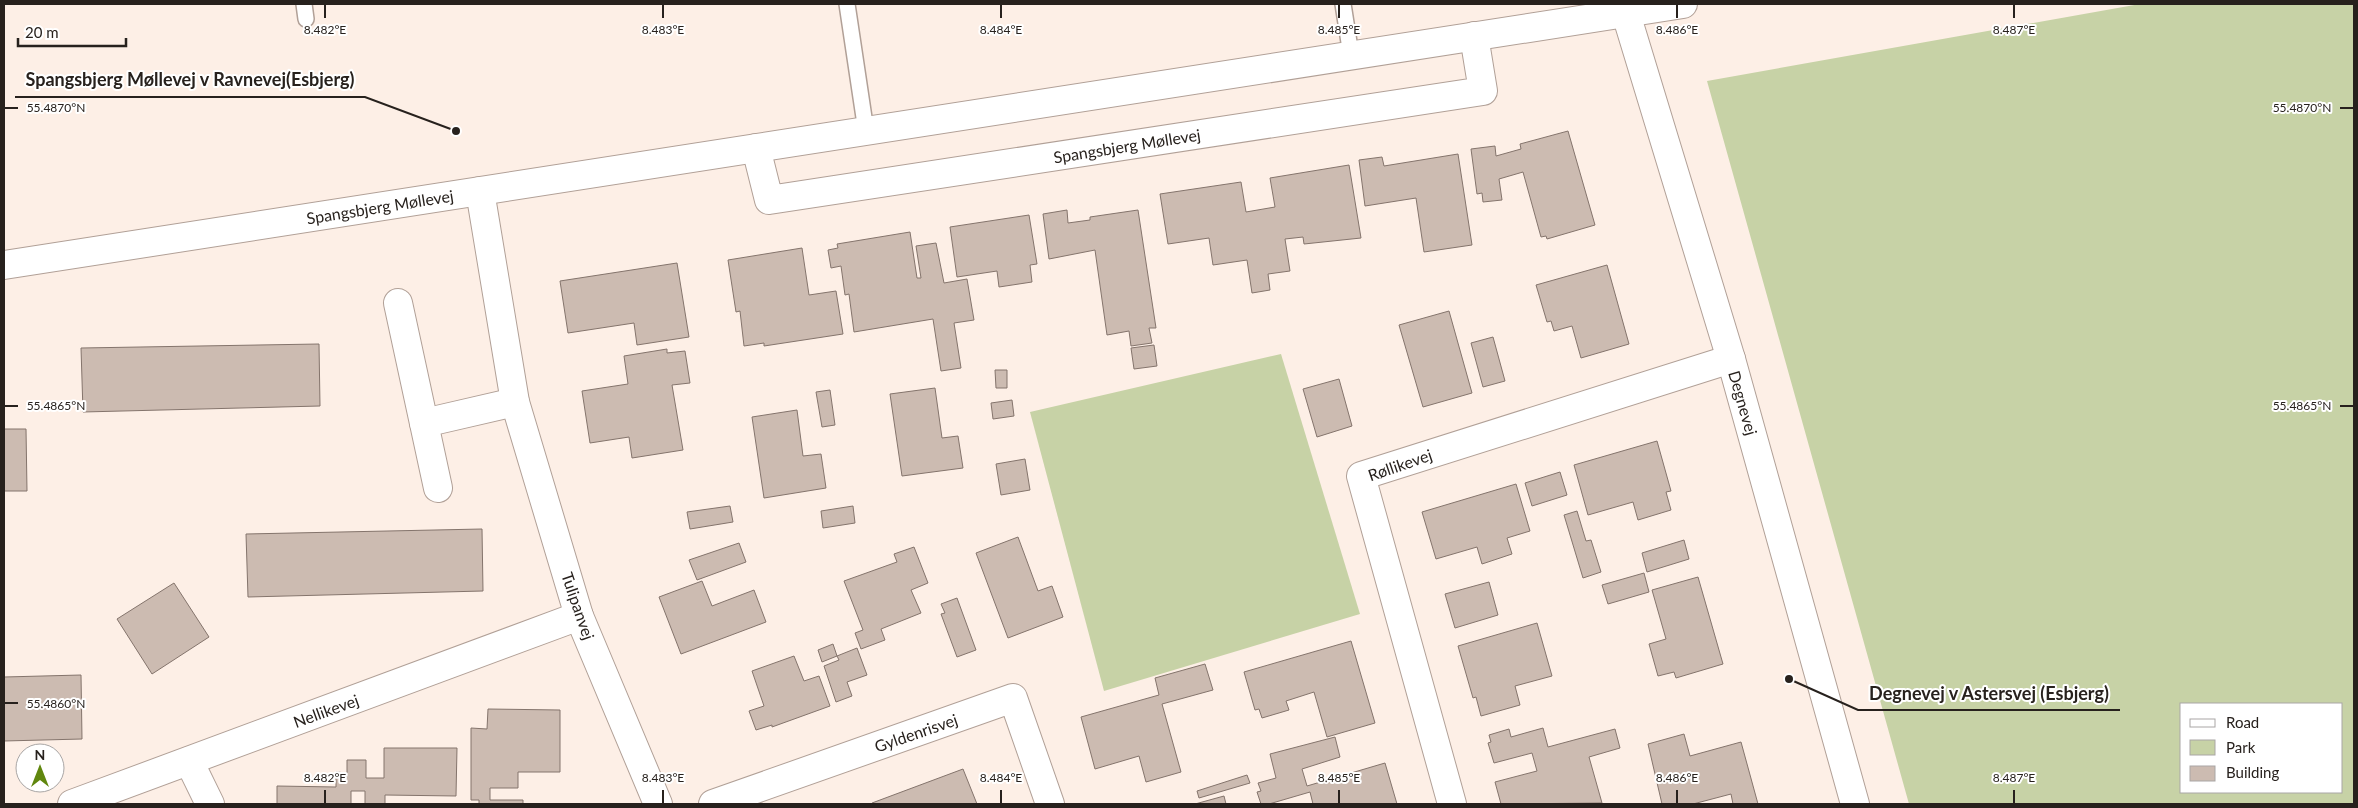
<svg xmlns="http://www.w3.org/2000/svg" width="2358" height="808" viewBox="0 0 2358 808" font-family="Lato,sans-serif">
<style>
.green{fill:#c7d2a6;fill-rule:evenodd}
.building{fill:#ccbbb1;stroke:#84746c}
.lines{fill:none;stroke-linecap:round;stroke-linejoin:round}
.service-casing{stroke:#b1a097;stroke-width:18}
.minor-casing{stroke:#b1a097;stroke-width:30}
.tertiary-casing{stroke:#b1a097;stroke-width:30}
.service{stroke:#fff;stroke-width:15}
.minor{stroke:#fff;stroke-width:28}
.tertiary{stroke:#fff;stroke-width:28}
.ticks{fill:none;stroke:#27211d;stroke-width:2}
.labels{text-anchor:middle;stroke-width:4;stroke-linejoin:round;paint-order:stroke}
.street-label{font-size:16px;fill:#27211d;stroke:#fff}
.ticks-label{font-size:12px;text-anchor:middle;fill:#27211d;stroke:#fff;stroke-width:4;stroke-linejoin:round;paint-order:stroke}
.leader{fill:none;stroke:#27211d;stroke-width:2}
.callout-dot{fill:#27211d;stroke:#fff;stroke-width:2}
.callout-label{font-size:18px;text-anchor:middle;font-weight:bold;fill:#27211d;stroke:#fff;stroke-width:4;stroke-linejoin:round;paint-order:stroke}
</style>
<rect width="100%" height="100%" fill="#fdefe6"/>
<g class="green">
<path d="M2140 4H2354V804H1909L1707 81ZM2182 704H2342V792H2182Z"/>
<polygon points="1281,354 1360,614 1104,691 1030,412"/>
</g>
<g class="building">
<polygon points="1568,131 1595,225 1547,239 1546,236 1541,237 1523,172 1499,179 1502,200 1483,202 1482,193 1477,194 1471,149 1495,146 1496,156 1521,149 1520,144"/>
<polygon points="1458,154 1472,245 1424,252 1416,198 1365,206 1359,160 1382,157 1384,166"/>
<polygon points="1349,165 1361,238 1304,244 1303,237 1285,239 1290,271 1268,274 1270,290 1252,293 1247,260 1213,265 1209,238 1168,244 1160,194 1241,182 1246,212 1275,207 1270,178"/>
<polygon points="1067,210 1068,223 1090,220 1090,217 1138,210 1156,328 1149,328 1152,343 1131,346 1129,331 1107,335 1095,250 1049,259 1043,214"/>
<polygon points="1029,215 1037,264 1030,265 1032,282 999,287 997,271 957,277 950,227"/>
<polygon points="910,232 917,278 921,278 916,246 936,243 944,283 967,279 974,320 954,323 961,368 941,371 933,319 854,332 849,294 845,295 841,266 831,268 828,250 838,248 837,244"/>
<polygon points="802,248 809,295 836,291 843,334 764,346 764,343 744,346 740,311 736,312 728,260"/>
<polygon points="677,263 689,337 637,345 634,323 568,333 560,281"/>
<polygon points="1607,265 1629,344 1581,358 1572,326 1554,331 1551,321 1547,322 1536,285"/>
<polygon points="1449,311 1472,393 1423,407 1399,325"/>
<polygon points="1493,337 1505,381 1483,387 1471,343"/>
<polygon points="319,344 320,406 83,412 81,348"/>
<polygon points="1154,345 1157,366 1134,369 1131,348"/>
<polygon points="667,349 667,353 685,351 690,383 672,385 683,450 632,458 629,437 590,443 582,391 628,384 624,356"/>
<polygon points="995,370 1007,370 1007,388 996,388"/>
<polygon points="1339,379 1352,426 1317,437 1303,389"/>
<polygon points="935,388 942,438 958,436 963,468 902,476 890,394"/>
<polygon points="830,390 835,425 822,427 816,392"/>
<polygon points="1012,400 1014,416 993,419 991,403"/>
<polygon points="797,410 803,456 821,454 826,488 764,498 752,417"/>
<polygon points="4,429 26,429 27,491 4,491"/>
<polygon points="1657,441 1671,491 1666,492 1671,510 1638,520 1633,502 1588,515 1574,465"/>
<polygon points="1025,459 1030,490 1001,495 996,464"/>
<polygon points="1560,472 1567,495 1532,506 1525,483"/>
<polygon points="1516,484 1530,531 1507,538 1512,554 1482,564 1477,547 1436,559 1422,512"/>
<polygon points="730,506 733,522 690,529 687,512"/>
<polygon points="853,506 855,523 823,528 821,511"/>
<polygon points="1577,511 1586,541 1591,540 1601,572 1583,578 1564,515"/>
<polygon points="482,529 483,591 248,597 246,534"/>
<polygon points="1018,537 1038,591 1052,586 1063,617 1008,638 976,553"/>
<polygon points="1684,540 1689,559 1647,572 1642,553"/>
<polygon points="739,543 746,562 697,580 689,560"/>
<polygon points="914,547 928,583 911,590 921,613 881,629 885,640 861,649 855,633 863,630 844,581 897,562 894,554"/>
<polygon points="1644,573 1649,592 1608,604 1602,585"/>
<polygon points="1698,577 1723,664 1676,678 1674,672 1658,676 1649,644 1666,639 1652,590"/>
<polygon points="702,581 712,606 754,590 766,622 681,654 659,597"/>
<polygon points="1489,582 1498,615 1455,628 1445,594"/>
<polygon points="174,583 209,637 152,674 117,619"/>
<polygon points="957,598 976,650 957,657 941,614 945,613 941,604"/>
<polygon points="1537,623 1552,676 1515,686 1520,705 1481,716 1476,697 1473,698 1458,646"/>
<polygon points="1351,641 1375,723 1327,737 1314,692 1286,701 1289,710 1262,718 1259,709 1255,710 1244,672"/>
<polygon points="833,644 837,656 822,662 818,650"/>
<polygon points="857,648 867,675 847,682 852,696 836,702 824,666 839,660 837,656"/>
<polygon points="794,656 804,681 819,676 830,706 772,727 772,725 756,730 749,711 764,706 752,671"/>
<polygon points="1205,664 1213,690 1162,704 1181,772 1146,782 1139,756 1095,769 1081,717 1159,695 1155,678"/>
<polygon points="81,675 82,739 4,741 4,677"/>
<polygon points="488,709 560,710 560,772 518,772 518,788 490,788 490,800 523,800 523,804 479,804 479,800 471,800 471,728 487,729"/>
<polygon points="1543,728 1548,747 1615,729 1620,748 1589,757 1602,803 1501,804 1495,782 1537,771 1532,753 1494,763 1488,743 1491,742 1489,735 1509,729 1511,737"/>
<polygon points="1684,734 1690,756 1741,742 1758,804 1733,804 1731,794 1693,804 1662,804 1648,744"/>
<polygon points="1335,737 1340,757 1302,769 1307,786 1385,763 1397,804 1313,804 1310,792 1269,804 1261,804 1257,792 1261,791 1258,783 1276,778 1270,754"/>
<polygon points="384,748 457,748 456,796 385,795 385,804 365,804 365,791 351,791 351,804 277,804 277,786 336,787 336,772 347,773 347,760 366,760 366,778 384,778"/>
<polygon points="963,769 977,804 872,804 872,803"/>
<polygon points="1247,775 1250,783 1199,798 1197,791"/>
<polygon points="1224,796 1226,804 1195,804"/>
</g>
<g class="lines">
<defs>
<g id="service">
<polyline points="304,4 306,19"/>
<polyline points="847,4 866,131"/>
<polyline points="1343,4 1351,55"/>
</g>
<g id="minor">
<polyline points="756,148 769,200 1483,91 1474,36"/>
<polyline points="480,191 515,402 579,616 658,804"/>
<polyline points="398,303 438,488"/>
<polyline points="424,423 515,402"/>
<polyline points="189,761 210,804"/>
<polyline points="72,804 579,616"/>
<polyline points="713,804 1013,698 1050,804"/>
<polyline points="1452,804 1361,476 1731,359"/>
</g>
<g id="tertiary">
<polyline points="1623,4 1731,359 1855,804"/>
<polyline points="4,265 1683,4"/>
</g>
</defs>
<use href="#service" class="service-casing"/>
<use href="#minor" class="minor-casing"/>
<use href="#tertiary" class="tertiary-casing"/>
<use href="#service" class="service"/>
<use href="#minor" class="minor"/>
<use href="#tertiary" class="tertiary"/>
</g>
<path class="ticks" d="M325 5V18M663 5V18M1001 5V18M1339 5V18M1677 5V18M2014 5V18M5 108H18M2340 108H2353M5 406H18M2340 406H2353M5 703H18M325 790V803M663 790V803M1001 790V803M1339 790V803M1677 790V803M2014 790V803"/>
<g class="labels">
<g class="street-label">
<text transform="translate(1127 146) rotate(-9)" y="6">Spangsbjerg Møllevej</text>
<text transform="translate(380 207) rotate(-9)" y="6">Spangsbjerg Møllevej</text>
<text transform="translate(1743 403) rotate(74)" y="6">Degnevej</text>
<text transform="translate(1400 465) rotate(-19)" y="6">Røllikevej</text>
<text transform="translate(578 606) rotate(71)" y="6">Tulipanvej</text>
<text transform="translate(326 711) rotate(-20)" y="6">Nellikevej</text>
<text transform="translate(916 733) rotate(-19)" y="6">Gyldenrisvej</text>
</g>
</g>
<g class="ticks-label">
<text x="325" y="34">8.482°E</text>
<text x="663" y="34">8.483°E</text>
<text x="1001" y="34">8.484°E</text>
<text x="1339" y="34">8.485°E</text>
<text x="1677" y="34">8.486°E</text>
<text x="2014" y="34">8.487°E</text>
<text x="56" y="112">55.4870°N</text>
<text x="2302" y="112">55.4870°N</text>
<text x="56" y="410">55.4865°N</text>
<text x="2302" y="410">55.4865°N</text>
<text x="56" y="708">55.4860°N</text>
<text x="325" y="782">8.482°E</text>
<text x="663" y="782">8.483°E</text>
<text x="1001" y="782">8.484°E</text>
<text x="1339" y="782">8.485°E</text>
<text x="1677" y="782">8.486°E</text>
<text x="2014" y="782">8.487°E</text>
</g>
<path class="leader" d="M456 131L365 97H15M1789 679L1858 710H2120"/>
<g class="callout-dot">
<circle cx="456" cy="131" r="5"/>
<circle cx="1789" cy="679" r="5"/>
</g>
<g class="callout-label">
<text x="190" y="86">Spangsbjerg Møllevej v Ravnevej(Esbjerg)</text>
<text x="1989" y="700">Degnevej v Astersvej (Esbjerg)</text>
</g>
<rect width="2358" height="808" fill="none" stroke="#27211d" stroke-width="10"/>
<rect x="2180" y="703" width="162" height="90" fill="#ffffff" stroke="#a9a6a5"/>
<rect x="2190" y="719" width="25" height="8" fill="#ffffff" stroke="#a9a6a5"/>
<text x="2226" y="728" font-size="15" fill="#27211d">Road</text>
<rect x="2190" y="740" width="25" height="15" fill="#c7d2a6" stroke="#a9a6a5"/>
<text x="2226" y="753" font-size="15" fill="#27211d">Park</text>
<rect x="2190" y="766" width="25" height="15" fill="#ccbbb1" stroke="#a9a6a5"/>
<text x="2226" y="778" font-size="15" fill="#27211d">Building</text>
<g transform="translate(40 768)"><circle r="24" fill="#ffffff" stroke="#a9a6a5"/>
<path d="M0-4L9 19L0 12L-9 19Z" fill="#60870e"/>
<text y="-8" font-size="14" font-weight="bold" text-anchor="middle" fill="#27211d">N</text>
</g>
<path d="M18 38v8h108v-8" fill="none" stroke="#27211d" stroke-width="2.5"/>
<text x="25" y="38" font-size="15" fill="#27211d" stroke="#ffffff" stroke-width="4" paint-order="stroke">20 m</text>
</svg>
